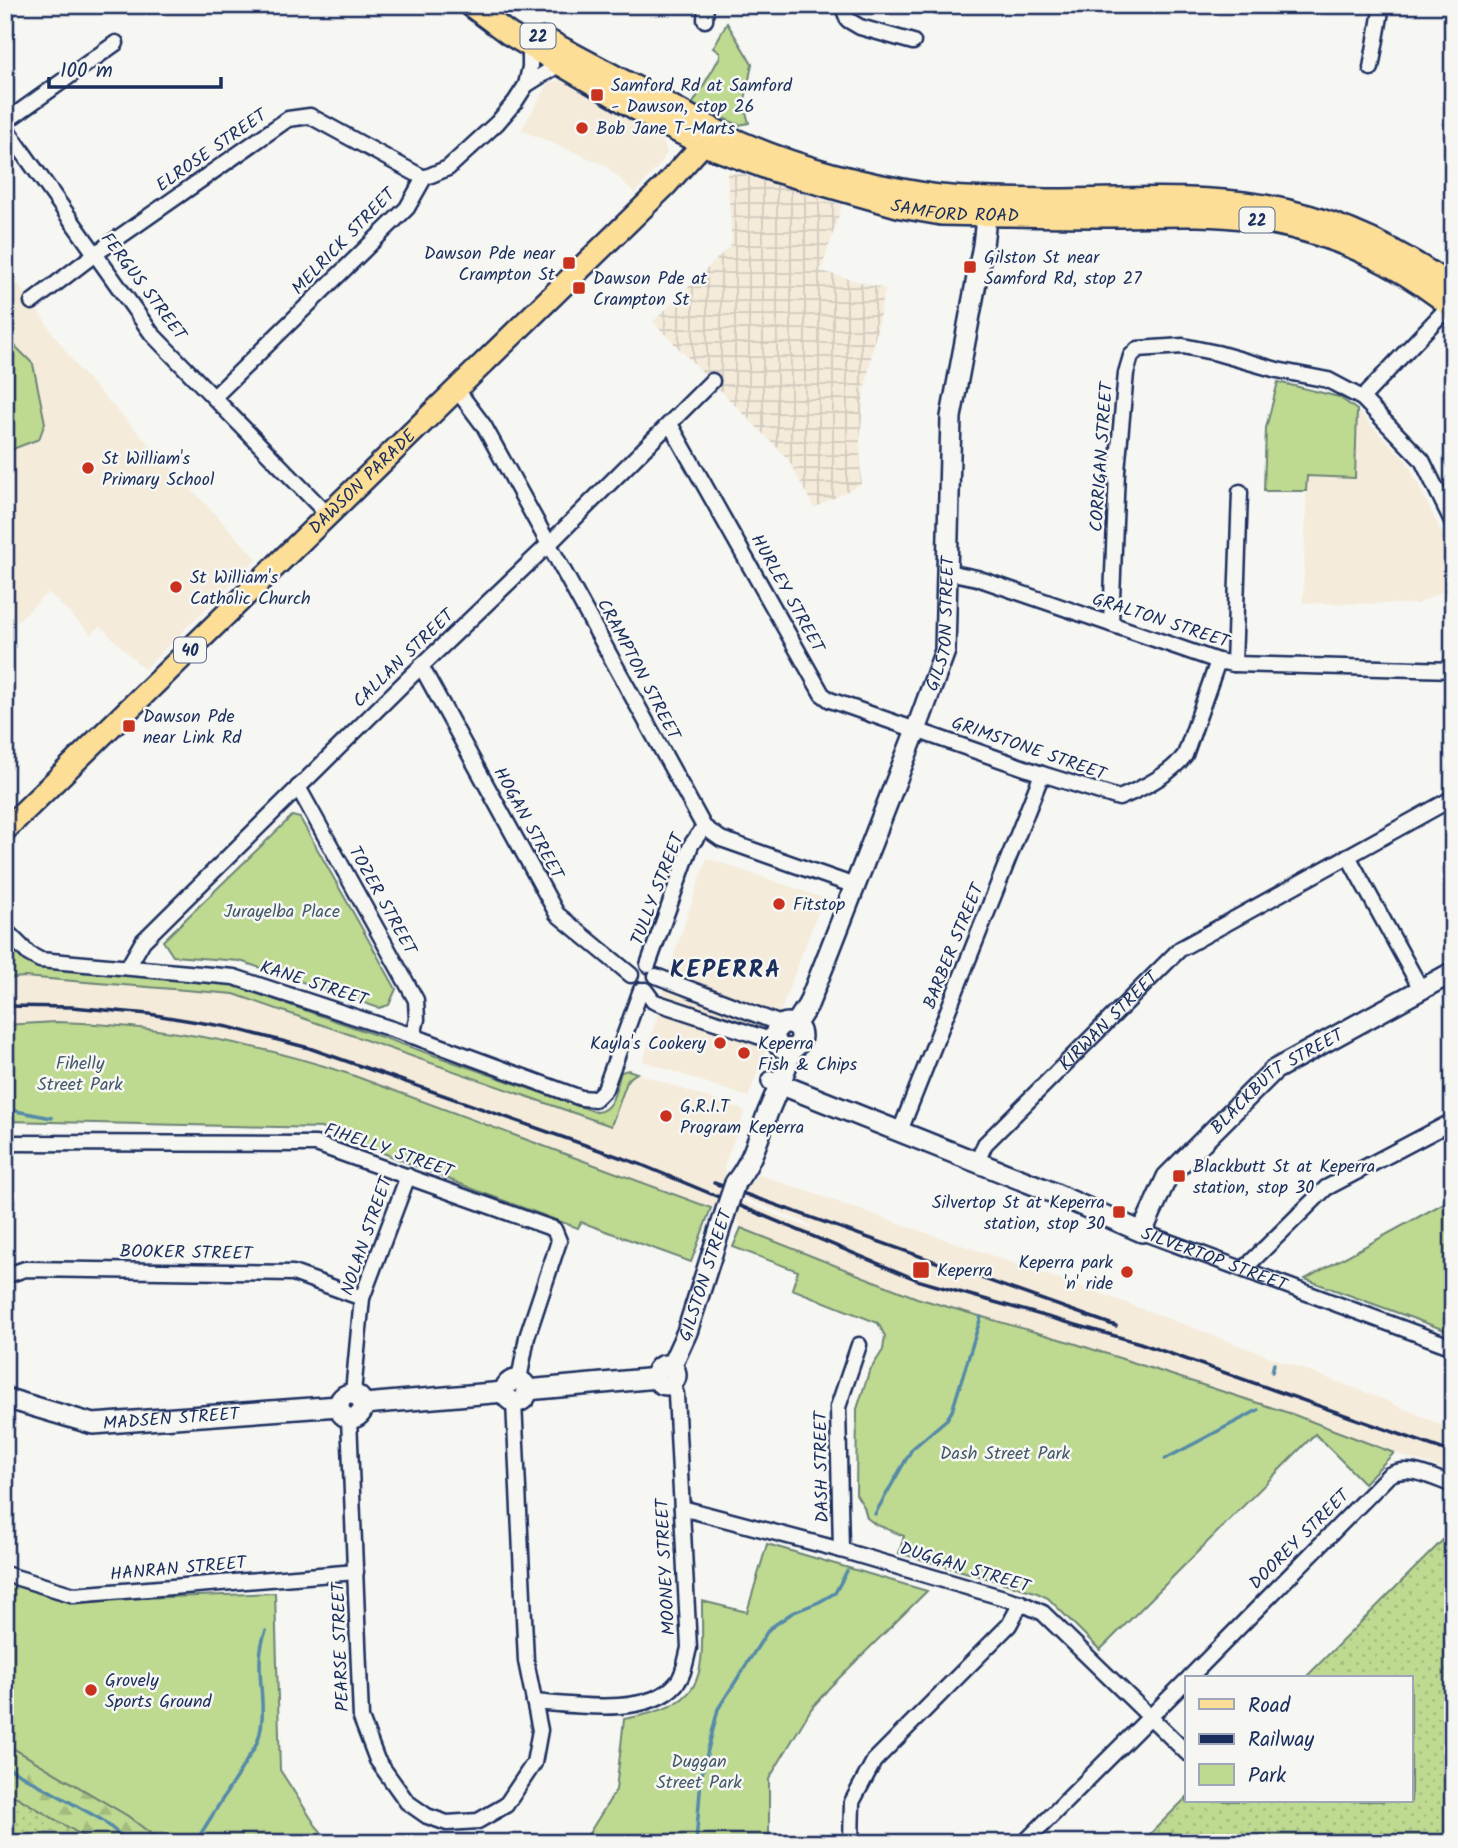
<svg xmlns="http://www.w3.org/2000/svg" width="1458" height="1848" viewBox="0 0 1458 1848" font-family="Kalam,sans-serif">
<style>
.built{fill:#f4ebda}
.industrial{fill:url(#industrial-grid)}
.grass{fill:url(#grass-dots);stroke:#6c8477;stroke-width:2}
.forest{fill:url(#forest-firs);stroke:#6c8477;stroke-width:2}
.park{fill:#bed990;stroke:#6c8477;stroke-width:2}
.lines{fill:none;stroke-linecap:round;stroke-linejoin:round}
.stream{stroke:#558aa9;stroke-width:3.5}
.street-casing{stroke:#1b2f5e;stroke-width:19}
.secondary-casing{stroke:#1b2f5e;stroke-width:24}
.primary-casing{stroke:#1b2f5e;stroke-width:26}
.street{stroke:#f6f6f2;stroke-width:14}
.secondary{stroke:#f6f6f2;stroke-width:19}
.primary{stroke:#fcde96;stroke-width:21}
.rail{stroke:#1b2f5e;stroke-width:3.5}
.secondary-bridge-casing{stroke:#1b2f5e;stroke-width:24;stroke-linecap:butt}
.secondary-bridge{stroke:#f6f6f2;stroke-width:19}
.poi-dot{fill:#c8321e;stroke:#f6f6f2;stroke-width:2.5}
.labels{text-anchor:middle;stroke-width:5;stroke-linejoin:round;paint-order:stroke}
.shield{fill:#f6f6f2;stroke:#5d6b8a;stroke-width:2}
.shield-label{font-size:16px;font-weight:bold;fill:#1b2f5e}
.poi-label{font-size:18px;fill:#1b2f5e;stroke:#f6f6f2;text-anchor:start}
.street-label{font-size:18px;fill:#1b2f5e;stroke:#f6f6f2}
.park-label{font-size:18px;fill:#445a6a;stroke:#f6f6f2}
.district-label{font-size:24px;font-weight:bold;letter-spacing:2px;fill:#1b2f5e;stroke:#f6f6f2}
</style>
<defs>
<pattern id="industrial-grid" width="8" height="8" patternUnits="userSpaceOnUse" patternTransform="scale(1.75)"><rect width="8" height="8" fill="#f4ebda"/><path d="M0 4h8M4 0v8" fill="none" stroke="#d1cabe"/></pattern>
<pattern id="grass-dots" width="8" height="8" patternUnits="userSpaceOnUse" patternTransform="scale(1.75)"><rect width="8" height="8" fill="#bed990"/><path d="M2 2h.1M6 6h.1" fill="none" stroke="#a3bb7f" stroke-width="1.8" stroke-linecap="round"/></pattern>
<pattern id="forest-firs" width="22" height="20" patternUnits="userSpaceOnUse" patternTransform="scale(1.75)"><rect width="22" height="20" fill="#bed990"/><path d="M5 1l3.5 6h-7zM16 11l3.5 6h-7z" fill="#a3bb7f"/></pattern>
</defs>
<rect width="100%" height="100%" fill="#f6f6f2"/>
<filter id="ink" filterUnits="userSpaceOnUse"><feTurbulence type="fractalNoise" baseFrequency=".0143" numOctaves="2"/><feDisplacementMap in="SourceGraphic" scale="14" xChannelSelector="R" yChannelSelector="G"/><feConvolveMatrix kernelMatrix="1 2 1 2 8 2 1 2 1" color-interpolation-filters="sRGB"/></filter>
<g filter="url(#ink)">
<g class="built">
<polygon points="561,80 662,139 667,151 664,159 635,193 605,165 521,130 549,83"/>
<polygon points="5,265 79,370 257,559 144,669 100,626 91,634 48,592 5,633"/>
<polygon points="1357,410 1407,462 1453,556 1453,586 1417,604 1303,603 1307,476 1354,478"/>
<polygon points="707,858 823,898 748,1097 643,1061 658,1015 656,1013 673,958"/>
<polygon points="24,977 234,994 610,1126 628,1078 637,1073 745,1111 724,1166 727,1180 716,1206 709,1209 378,1084 291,1056 214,1038 135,1027 56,1022 5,1025 5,979"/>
<polygon points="757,1174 1102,1294 1375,1396 1453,1430 1453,1472 1394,1453 1292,1414 1073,1343 917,1298 741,1228 733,1210 739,1200 809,1228 811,1225 740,1196 743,1186 755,1181"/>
</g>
<polygon class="industrial" points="727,172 742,174 842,205 821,271 885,289 864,393 860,441 861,484 814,508 788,459 653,322 732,244"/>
<g class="grass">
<polygon points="1453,1530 1453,1843 1141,1843 1187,1797 1187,1801 1411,1801 1411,1678 1305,1678"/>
<polygon points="5,1793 17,1797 95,1843 5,1843"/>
</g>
<polygon class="forest" points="5,1746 11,1747 128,1816 163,1843 95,1843 17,1797 5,1793"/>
<g class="park">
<polygon points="727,23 752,64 744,105 749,123 739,125 692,105 720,57 720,52 713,48"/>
<polygon points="10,341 33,364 45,423 39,439 5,452 5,342"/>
<polygon points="1278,382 1339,397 1357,410 1355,478 1307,476 1306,491 1264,491 1266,428"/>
<polygon points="292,816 300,818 396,989 389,1005 379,1008 240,961 173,956 163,941"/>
<path d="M5 942 22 959 37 967 227 983 596 1112C614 1111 616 1087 621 1072L628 1070 637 1073 628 1079 611 1126 234 994 24 977 5 979Z"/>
<path d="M56 1022C157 1025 253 1042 349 1074L711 1208 691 1262 581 1222 578 1228 483 1193 321 1128 5 1121V1025Z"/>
<polygon points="1453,1198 1453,1333 1305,1279"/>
<polygon points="741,1228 917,1298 1073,1343 1292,1414 1394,1453 1364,1483 1315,1434 1100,1650 1048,1598 1035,1592 899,1553 904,1536 875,1524 867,1518 864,1507 856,1494 857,1409 869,1372 883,1350 885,1336 878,1323 792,1289 798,1271 733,1247"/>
<path d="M767 1544 927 1591 829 1688 811 1709 769 1779V1843H583L616 1790 624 1719C710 1704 702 1677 702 1601L747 1612Z"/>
<polygon points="5,1581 64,1601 275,1593 280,1770 316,1826 331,1843 163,1843 128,1816 11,1747 5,1746"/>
</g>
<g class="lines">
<g class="stream">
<polyline points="5,1109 52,1118"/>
<polyline points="1272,1372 1274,1364"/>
<polyline points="1165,1459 1258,1410"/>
<polyline points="875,1514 912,1449 947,1419 952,1411 981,1317"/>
<polyline points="5,1766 102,1820 130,1843"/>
<path d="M195 1843 255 1747C273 1711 250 1668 266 1631"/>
<polyline points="696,1843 701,1778 718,1709 769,1629 792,1613 819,1602 835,1593 847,1571"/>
</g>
<defs>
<g id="street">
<polyline points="842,5 848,20 860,27 913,42"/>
<polyline points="705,20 706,5"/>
<polyline points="1371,68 1382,5"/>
<polyline points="526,85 560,64"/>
<polyline points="5,122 116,43"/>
<polyline points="5,127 152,334 328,515"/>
<polyline points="32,302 95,254 288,119 310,116 424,178"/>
<polyline points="457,390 484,426 704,827 721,839 855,886"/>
<polyline points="214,397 407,208 424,178 448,168 497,123 515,102 526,85 530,67 530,46"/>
<polyline points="1362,398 1450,305"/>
<path d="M670 424 822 694 830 700 1042 774 1119 798C1141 789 1170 775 1185 755L1218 661"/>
<polyline points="948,572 977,578 1218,661 1234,664 1453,670"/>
<polyline points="1111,624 1117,471 1126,373 1131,356 1138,349 1183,346 1217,353 1277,370 1328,380 1362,398 1422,460 1453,523"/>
<polyline points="1234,664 1240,492"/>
<polyline points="421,666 557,914 631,975"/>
<polyline points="298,787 416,1000 417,1019 413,1036"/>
<polyline points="1348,856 1421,989"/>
<polyline points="5,930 29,954 40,960 234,977 413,1036 581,1098 595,1099 605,1089 641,990"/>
<polyline points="648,965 691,845 704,827"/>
<polyline points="128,967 143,941 411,676 549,544 712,381"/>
<polyline points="656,976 781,1024"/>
<polyline points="645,990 653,1001 658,1003 776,1042"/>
<polyline points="900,1131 1042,774"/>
<polyline points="5,1143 316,1144 554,1229 559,1241 527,1337 519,1380"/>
<path id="s1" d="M977 1162 985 1144 1180 949 1453 798"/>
<path id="s2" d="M1142 1232 1453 1347"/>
<polyline points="1244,1269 1326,1188 1453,1121"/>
<polyline points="5,1276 25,1269 293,1273 362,1298"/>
<polyline points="353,1393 362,1298 408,1176"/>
<polyline points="349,1418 361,1718 377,1760 407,1802 427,1816 447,1823 478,1821 506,1805 534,1763 540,1730 526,1661 514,1402"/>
<polyline points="682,1508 841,1550 1021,1603 1043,1613 1187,1753"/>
<polyline points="841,1550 838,1407 859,1345"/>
<polyline points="5,1574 74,1595 356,1572"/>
<path d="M1189 1678 1389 1475C1409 1464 1433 1478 1453 1485"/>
<path d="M534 1702C573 1705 648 1717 676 1684 684 1676 686 1659 689 1648L676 1394 672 1383"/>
<polyline points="851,1843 852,1802 874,1761 1009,1625 1021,1603"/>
<polyline points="1024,1843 1187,1680"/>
</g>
<g id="secondary">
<circle cx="788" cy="1036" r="13"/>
<path id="s3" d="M795 1025 808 1005 824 965 916 730 945 651 951 417 983 245 988 201"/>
<path id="s4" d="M772 1081 1042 1188 1142 1232 1167 1177 1274 1070 1453 972"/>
<path d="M735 1183C753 1161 758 1138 768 1112 777 1091 786 1071 792 1049"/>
<circle cx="666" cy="1375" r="10"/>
<path id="s5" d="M671 1367 687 1332 727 1207"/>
<circle cx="516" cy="1391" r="11"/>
<polyline points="527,1390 657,1378"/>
<circle cx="351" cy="1406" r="12"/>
<path id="s6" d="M5 1398 93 1424 339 1406"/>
<polyline points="364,1404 504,1392"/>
</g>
<g id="primary">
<path id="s7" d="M470 5 509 34 655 120 704 145 775 171 901 207 941 214C996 215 1051 216 1106 216 1154 216 1203 212 1250 219 1325 230 1394 260 1453 308"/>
<path d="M545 39C585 61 626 82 667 104 692 117 716 132 742 143 800 168 864 184 926 194 966 200 1007 199 1048 200 1119 200 1194 194 1265 206 1334 218 1396 247 1453 288"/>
<path id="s8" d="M5 830 665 186 711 135"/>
</g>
</defs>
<use href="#street" class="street-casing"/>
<use href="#secondary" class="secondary-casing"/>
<use href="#primary" class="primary-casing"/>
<use href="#street" class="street"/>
<use href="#secondary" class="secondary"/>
<use href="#primary" class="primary"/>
<g class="rail">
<polyline points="5,1006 72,1007 149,1014 228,1027 309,1048 642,1165 920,1281 1140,1343 1453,1453"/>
<polyline points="714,1183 1116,1326"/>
</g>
<defs>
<polyline id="secondary-bridge" points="727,1207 735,1183"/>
</defs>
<use href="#secondary-bridge" class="secondary-bridge-casing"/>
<use href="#secondary-bridge" class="secondary-bridge"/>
</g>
</g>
<g class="poi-dot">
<rect x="590" y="88" width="14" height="14" rx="3.5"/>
<circle cx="582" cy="128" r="7"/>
<rect x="562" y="256" width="14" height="14" rx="3.5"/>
<rect x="963" y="260" width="14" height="14" rx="3.5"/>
<rect x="572" y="281" width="14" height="14" rx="3.5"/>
<circle cx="88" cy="468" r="7"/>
<circle cx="176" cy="587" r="7"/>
<rect x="122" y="719" width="14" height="14" rx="3.5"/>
<circle cx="779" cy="904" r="7"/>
<circle cx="720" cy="1043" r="7"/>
<circle cx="744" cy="1053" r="7"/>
<circle cx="666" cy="1116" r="7"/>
<rect x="1172" y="1169" width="14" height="14" rx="3.5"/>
<rect x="1112" y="1205" width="14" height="14" rx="3.5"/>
<rect x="912" y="1261" width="18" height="18" rx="3.5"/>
<circle cx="1127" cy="1272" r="7"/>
<circle cx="91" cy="1690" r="7"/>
</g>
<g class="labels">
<g class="shield">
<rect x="520.5" y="23.5" width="35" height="25" rx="5"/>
<rect x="1239.5" y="207.5" width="35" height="25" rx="5"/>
<rect x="174" y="637.5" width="32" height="25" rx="5"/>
</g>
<g class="shield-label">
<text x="538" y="42">22</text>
<text x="1257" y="226">22</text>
<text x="190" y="656">40</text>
</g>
<g class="poi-label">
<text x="611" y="91">Samford Rd at Samford<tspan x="611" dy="21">- Dawson, stop 26</tspan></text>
<text x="596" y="134">Bob Jane T-Marts</text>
<text x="555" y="259" text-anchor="end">Dawson Pde near<tspan x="555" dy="21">Crampton St</tspan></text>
<text x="984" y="263">Gilston St near<tspan x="984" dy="21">Samford Rd, stop 27</tspan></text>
<text x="593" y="284">Dawson Pde at<tspan x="593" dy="21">Crampton St</tspan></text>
<text x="102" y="464">St William's<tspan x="102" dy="21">Primary School</tspan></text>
<text x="190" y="583">St William's<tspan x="190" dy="21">Catholic Church</tspan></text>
<text x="143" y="722">Dawson Pde<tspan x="143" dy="21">near Link Rd</tspan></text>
<text x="793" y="910">Fitstop</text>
<text x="706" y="1049" text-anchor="end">Kayla's Cookery</text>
<text x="758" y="1049">Keperra<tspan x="758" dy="21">Fish &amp; Chips</tspan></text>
<text x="680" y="1112">G.R.I.T<tspan x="680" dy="21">Program Keperra</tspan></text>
<text x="1193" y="1172">Blackbutt St at Keperra<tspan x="1193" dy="21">station, stop 30</tspan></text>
<text x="1105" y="1208" text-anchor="end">Silvertop St at Keperra<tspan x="1105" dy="21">station, stop 30</tspan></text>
<text x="1113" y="1268" text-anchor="end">Keperra park<tspan x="1113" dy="21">'n' ride</tspan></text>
<text x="937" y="1276">Keperra</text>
<text x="105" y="1686">Grovely<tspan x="105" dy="21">Sports Ground</tspan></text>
</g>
<g class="street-label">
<text transform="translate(211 150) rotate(-35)" y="6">ELROSE STREET</text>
<text dy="6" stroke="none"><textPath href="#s7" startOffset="534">SAMFORD ROAD</textPath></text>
<text transform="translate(343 241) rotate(-46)" y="6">MELRICK STREET</text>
<text transform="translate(144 286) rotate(53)" y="6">FERGUS STREET</text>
<text transform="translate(1101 457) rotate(-86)" y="6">CORRIGAN STREET</text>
<text dy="6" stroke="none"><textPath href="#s8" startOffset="499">DAWSON PARADE</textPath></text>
<text transform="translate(788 593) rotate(61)" y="6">HURLEY STREET</text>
<text transform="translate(1161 620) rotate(18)" y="6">GRALTON STREET</text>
<text dy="6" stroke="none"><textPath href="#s3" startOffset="430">GILSTON STREET</textPath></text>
<text transform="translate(403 658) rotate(-44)" y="6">CALLAN STREET</text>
<text transform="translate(639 669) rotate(62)" y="6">CRAMPTON STREET</text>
<text transform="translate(1029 748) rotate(19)" y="6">GRIMSTONE STREET</text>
<text transform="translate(529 823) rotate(61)" y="6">HOGAN STREET</text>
<text transform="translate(657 889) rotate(-69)" y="6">TULLY STREET</text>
<text transform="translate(383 900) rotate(61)" y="6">TOZER STREET</text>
<text transform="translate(953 946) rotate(-68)" y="6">BARBER STREET</text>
<text transform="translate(314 983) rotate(18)" y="6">KANE STREET</text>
<text dy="6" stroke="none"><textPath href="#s1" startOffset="194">KIRWAN STREET</textPath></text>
<text dy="6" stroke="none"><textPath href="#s4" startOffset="607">BLACKBUTT STREET</textPath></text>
<text transform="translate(389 1150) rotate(19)" y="6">FIHELLY STREET</text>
<text transform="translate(366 1236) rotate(-71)" y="6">NOLAN STREET</text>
<text transform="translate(186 1252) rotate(1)" y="6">BOOKER STREET</text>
<text dy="6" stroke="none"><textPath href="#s2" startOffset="77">SILVERTOP STREET</textPath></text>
<text dy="6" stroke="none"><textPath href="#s5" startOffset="98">GILSTON STREET</textPath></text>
<text dy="6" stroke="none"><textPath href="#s6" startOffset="170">MADSEN STREET</textPath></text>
<text transform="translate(821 1467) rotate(-91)" y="6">DASH STREET</text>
<text transform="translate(1299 1539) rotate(-45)" y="6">DOOREY STREET</text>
<text transform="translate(665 1567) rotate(-93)" y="6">MOONEY STREET</text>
<text transform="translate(965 1567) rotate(17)" y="6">DUGGAN STREET</text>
<text transform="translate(178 1568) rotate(-5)" y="6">HANRAN STREET</text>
<text transform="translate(340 1647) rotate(-92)" y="6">PEARSE STREET</text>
</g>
<g class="park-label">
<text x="282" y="917">Jurayelba Place</text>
<text x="80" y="1069">Fihelly<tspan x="80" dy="21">Street Park</tspan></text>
<text x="1005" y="1459">Dash Street Park</text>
<text x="699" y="1767">Duggan<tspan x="699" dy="21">Street Park</tspan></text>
</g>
<g class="district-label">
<text x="726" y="977">KEPERRA</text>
</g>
</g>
<rect width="1458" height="1848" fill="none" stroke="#f6f6f2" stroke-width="28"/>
<rect x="14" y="14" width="1430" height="1820" fill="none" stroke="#1b2f5e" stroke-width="2.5" filter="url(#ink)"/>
<rect x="1185" y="1676" width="228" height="126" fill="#f6f6f2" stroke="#9ea6b7" stroke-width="2"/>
<rect x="1199" y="1699" width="35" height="10" fill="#fcde96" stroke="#9ea6b7" stroke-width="2"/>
<text x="1248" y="1712" font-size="21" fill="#1b2f5e">Road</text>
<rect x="1199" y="1734" width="35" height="10" fill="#1b2f5e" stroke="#9ea6b7" stroke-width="2"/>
<text x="1248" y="1746" font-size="21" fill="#1b2f5e">Railway</text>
<rect x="1199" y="1764" width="35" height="21" fill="#bed990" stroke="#9ea6b7" stroke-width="2"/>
<text x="1248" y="1782" font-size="21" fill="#1b2f5e">Park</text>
<path d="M49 77v10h172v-10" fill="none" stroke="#1b2f5e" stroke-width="3.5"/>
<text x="60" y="77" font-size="21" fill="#1b2f5e" stroke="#f6f6f2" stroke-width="5" paint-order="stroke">100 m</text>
</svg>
